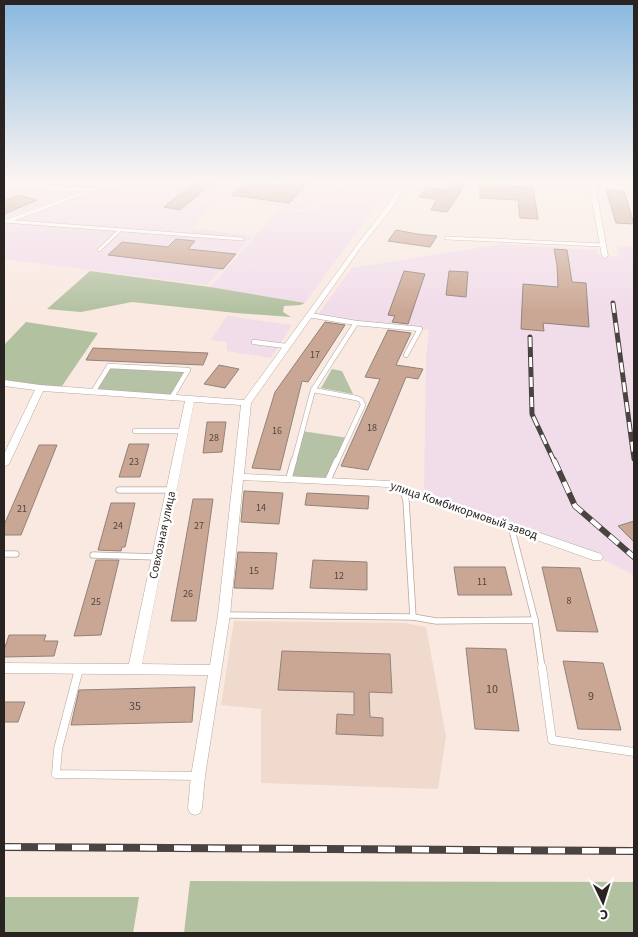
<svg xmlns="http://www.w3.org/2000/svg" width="638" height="937" viewBox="0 0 638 937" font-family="'Source Sans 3',sans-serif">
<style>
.industrial{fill:#f1dcea}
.education{fill:#f0dacd}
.green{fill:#b6c2a6}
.forest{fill:#b2c1a0}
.building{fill:#caa794;stroke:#90837b}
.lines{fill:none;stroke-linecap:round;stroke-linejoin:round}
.lane-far3-casing{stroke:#b6a79f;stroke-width:4}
.lane-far2-casing{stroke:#b6a79f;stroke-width:5.5}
.lane-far1-casing{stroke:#b6a79f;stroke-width:7}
.lane-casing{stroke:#b6a79f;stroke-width:9}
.street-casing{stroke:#b6a79f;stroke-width:1}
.secondary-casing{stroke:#b6a79f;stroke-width:1}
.lane-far3{stroke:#fff;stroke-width:3}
.lane-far2{stroke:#fff;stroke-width:4.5}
.lane-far1{stroke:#fff;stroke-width:5.5}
.lane{stroke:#fff;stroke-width:8}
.street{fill:#fff;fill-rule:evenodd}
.secondary{fill:#fff;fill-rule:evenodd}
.rail-far2-casing{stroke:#4a433f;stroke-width:5}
.rail-far1-casing{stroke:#4a433f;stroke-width:6}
.rail-casing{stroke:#4a433f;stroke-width:8}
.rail-far2{stroke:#fff;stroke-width:3;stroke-dasharray:10;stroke-linecap:butt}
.rail-far1{stroke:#fff;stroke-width:4.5;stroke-dasharray:12;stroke-linecap:butt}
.rail{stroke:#fff;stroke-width:5.5;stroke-dasharray:17;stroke-linecap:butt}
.labels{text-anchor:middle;stroke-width:5;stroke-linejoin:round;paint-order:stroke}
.number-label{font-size:10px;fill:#51453e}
.street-label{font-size:12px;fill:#292421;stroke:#fff}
.near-number-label{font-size:12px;fill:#51453e}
</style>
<rect width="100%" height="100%" fill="#f9e9e1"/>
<g class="industrial">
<polygon points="41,181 112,181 90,189 36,186"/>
<polygon points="132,181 340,181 306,210 224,199 223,196 192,228 253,236 207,285 4,259 4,221"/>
<polygon points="346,181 394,181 305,303 210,287 279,209 311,213"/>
<polygon points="4,187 75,193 4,219"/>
<polygon points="501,244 597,250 598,255 619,257 618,246 634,247 634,575 597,557 424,496 426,359 429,330 356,323 317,316 352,268"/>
<polygon points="227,316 292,325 271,358 227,351 227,342 211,340"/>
</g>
<polygon class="education" points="234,621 405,623 426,627 446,736 438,789 261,783 261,709 221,705"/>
<g class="green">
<polygon points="109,366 188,370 172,397 93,392"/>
<polygon points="332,369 342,371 353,394 321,388"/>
<polygon points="302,431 348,438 328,480 289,478"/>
</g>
<g class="forest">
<polygon points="90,271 210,287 305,303 300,305 284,306 283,312 291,317 236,313 132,302 81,312 47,309"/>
<polygon points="26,322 98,333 60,389 4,383 4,345"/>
<polygon points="190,881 634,882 634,933 184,933"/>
<polygon points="4,897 139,897 133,933 4,933"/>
</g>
<g class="building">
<polygon points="248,181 280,185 284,181 308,181 302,188 304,188 289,203 231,195"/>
<polygon points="195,182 211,184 180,210 164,207"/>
<polygon points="453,182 466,184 447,212 431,210 437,199 419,197 427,187 448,190"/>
<polygon points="480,185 533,187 538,219 520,218 518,200 480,198"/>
<polygon points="606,190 624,191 634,224 616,223"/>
<polygon points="19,195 37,200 4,214 4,201"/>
<polygon points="396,230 417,234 437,236 430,247 388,241"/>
<polygon points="176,239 195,241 188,249 236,254 223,269 108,255 122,242 168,247"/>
<polygon points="554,249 567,250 572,282 586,283 589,327 543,323 544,331 521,329 523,284 558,287 557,265"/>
<polygon points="404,271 425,274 408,324 392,322 395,316 388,315"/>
<polygon points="449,271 468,272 466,297 446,295"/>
<polygon points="325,322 345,325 308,382 302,381 280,470 252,468 275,392"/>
<polygon points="388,330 411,333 396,365 423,369 418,379 406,377 368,470 341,466 380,379 365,377"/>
<polygon points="93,348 208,353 203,365 86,360"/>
<polygon points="219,365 239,369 225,388 204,384"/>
<polygon points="207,422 226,422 222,452 203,453"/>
<polygon points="129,444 149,444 140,477 119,477"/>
<polygon points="39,445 57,445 21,535 4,535 4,525"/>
<polygon points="244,491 283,493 279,524 241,522"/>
<polygon points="307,493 369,496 368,509 305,505"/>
<polygon points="193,499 213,499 196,621 171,621"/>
<polygon points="111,503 135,503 125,547 122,547 121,551 98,550"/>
<polygon points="634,521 634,542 618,526"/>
<polygon points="238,552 277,553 273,589 234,588"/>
<polygon points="96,560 119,560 101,635 74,636"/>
<polygon points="313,560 367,562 367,590 310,588"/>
<polygon points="454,567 505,567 512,595 458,595"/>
<polygon points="542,567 580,568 598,632 557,631"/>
<polygon points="9,635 46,635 44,641 58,641 54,656 4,657 4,650"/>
<polygon points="466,648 506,649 519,731 475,729"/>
<polygon points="282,651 390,654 392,693 369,692 370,717 383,718 383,736 336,734 337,714 354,715 354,692 278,690"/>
<polygon points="563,661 603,663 621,730 578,729"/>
<polygon points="195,687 192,722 71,725 79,690"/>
<polygon points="4,702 25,702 18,722 4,722"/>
</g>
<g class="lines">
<defs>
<g id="lane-far3">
<polyline points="592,184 634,189"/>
<polyline points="4,221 242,239"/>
<polyline points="8,221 91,190"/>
<polyline points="446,238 602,245"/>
<polyline points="99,250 120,230"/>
</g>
<g id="lane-far2">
<polyline points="309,315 356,323 420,329 406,355"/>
<polyline points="254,342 286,346"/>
<polyline points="93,392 109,366 188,370 172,397"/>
<polyline points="135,431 183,431"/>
<polyline points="294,461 313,390"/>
<polyline points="337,461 363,405 361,400 356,398 313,390 356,323"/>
</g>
<g id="lane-far1">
<polyline points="289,478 294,460"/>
<polyline points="328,480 337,460"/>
<polyline points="399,488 403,491 406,500 413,617"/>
<polyline points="119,490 171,490"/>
<polyline points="511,526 535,620"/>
<polyline points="4,554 16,554"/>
<polyline points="93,555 157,557"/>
<polyline points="225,615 413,617 436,621 535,620 542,668"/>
</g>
<g id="lane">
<polyline points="542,667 552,740 634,752"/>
<polyline points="79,669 58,749 56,774 197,776"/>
</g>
<g id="street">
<polygon points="114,181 122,181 92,192 4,187 4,183 92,188"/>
<path d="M403 181H409L392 208 361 247 251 403 244 474 389 481 601 554 603 557 601 560H593L388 487 243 480 230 615 205 776 202 808 200 813 195 815 190 813 188 808 191 776 208 675 4 673V663L129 664 185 401 43 391 9 464 4 467V454L35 390 4 386V380L40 385 244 400 357 245 387 206ZM194 402 241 405 218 615 210 665 142 664Z"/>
<polygon points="592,182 595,184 608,256 605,258 602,256 589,184"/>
</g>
<polygon id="secondary" points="549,181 596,181 596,184 592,187 553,184"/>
</defs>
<use href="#lane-far3" class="lane-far3-casing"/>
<use href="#lane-far2" class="lane-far2-casing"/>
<use href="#lane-far1" class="lane-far1-casing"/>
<use href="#lane" class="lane-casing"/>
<use href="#street" class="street-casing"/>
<use href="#secondary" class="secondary-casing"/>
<use href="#lane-far3" class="lane-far3"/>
<use href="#lane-far2" class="lane-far2"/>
<use href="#lane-far1" class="lane-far1"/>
<use href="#lane" class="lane"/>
<use href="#street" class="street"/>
<use href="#secondary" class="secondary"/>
<defs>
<g id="rail-far2">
<polyline points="613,303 634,459"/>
<polyline points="530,337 532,414 554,461"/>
</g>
<polyline id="rail-far1" points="554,460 575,506 634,557"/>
<polyline id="rail" points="4,847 634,851"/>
</defs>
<use href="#rail-far2" class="rail-far2-casing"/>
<use href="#rail-far1" class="rail-far1-casing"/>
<use href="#rail" class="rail-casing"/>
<use href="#rail-far2" class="rail-far2"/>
<use href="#rail-far1" class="rail-far1"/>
<use href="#rail" class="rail"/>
</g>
<linearGradient id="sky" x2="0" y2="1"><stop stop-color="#88b8df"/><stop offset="0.58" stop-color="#fcf5f2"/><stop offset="1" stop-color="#fcf5f2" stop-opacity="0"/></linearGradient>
<rect width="638" height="312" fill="url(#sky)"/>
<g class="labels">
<g class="number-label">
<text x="315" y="358">17</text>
<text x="372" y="431">18</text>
<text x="277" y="434">16</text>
<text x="214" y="441">28</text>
<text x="134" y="465">23</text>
<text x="261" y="511">14</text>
<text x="22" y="512">21</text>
<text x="118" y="529">24</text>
<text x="199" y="529">27</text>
<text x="254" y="574">15</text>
<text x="339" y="579">12</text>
<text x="482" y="585">11</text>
<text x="188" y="597">26</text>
<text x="569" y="604">8</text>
<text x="96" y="605">25</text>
</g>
<g class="street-label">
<text transform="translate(464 510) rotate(19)" y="4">улица Комбикормовый завод</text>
<text transform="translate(162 535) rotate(-78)" y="4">Совхозная улица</text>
</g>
<g class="near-number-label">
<text x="492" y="693">10</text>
<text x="591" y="700">9</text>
<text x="135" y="710">35</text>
</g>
</g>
<rect width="638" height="937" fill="none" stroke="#292421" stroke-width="10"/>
<g transform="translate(603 902) rotate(176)" stroke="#ffffff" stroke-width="4" paint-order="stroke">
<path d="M0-4L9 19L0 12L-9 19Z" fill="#292421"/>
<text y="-8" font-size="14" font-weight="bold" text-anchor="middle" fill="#292421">С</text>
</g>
</svg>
